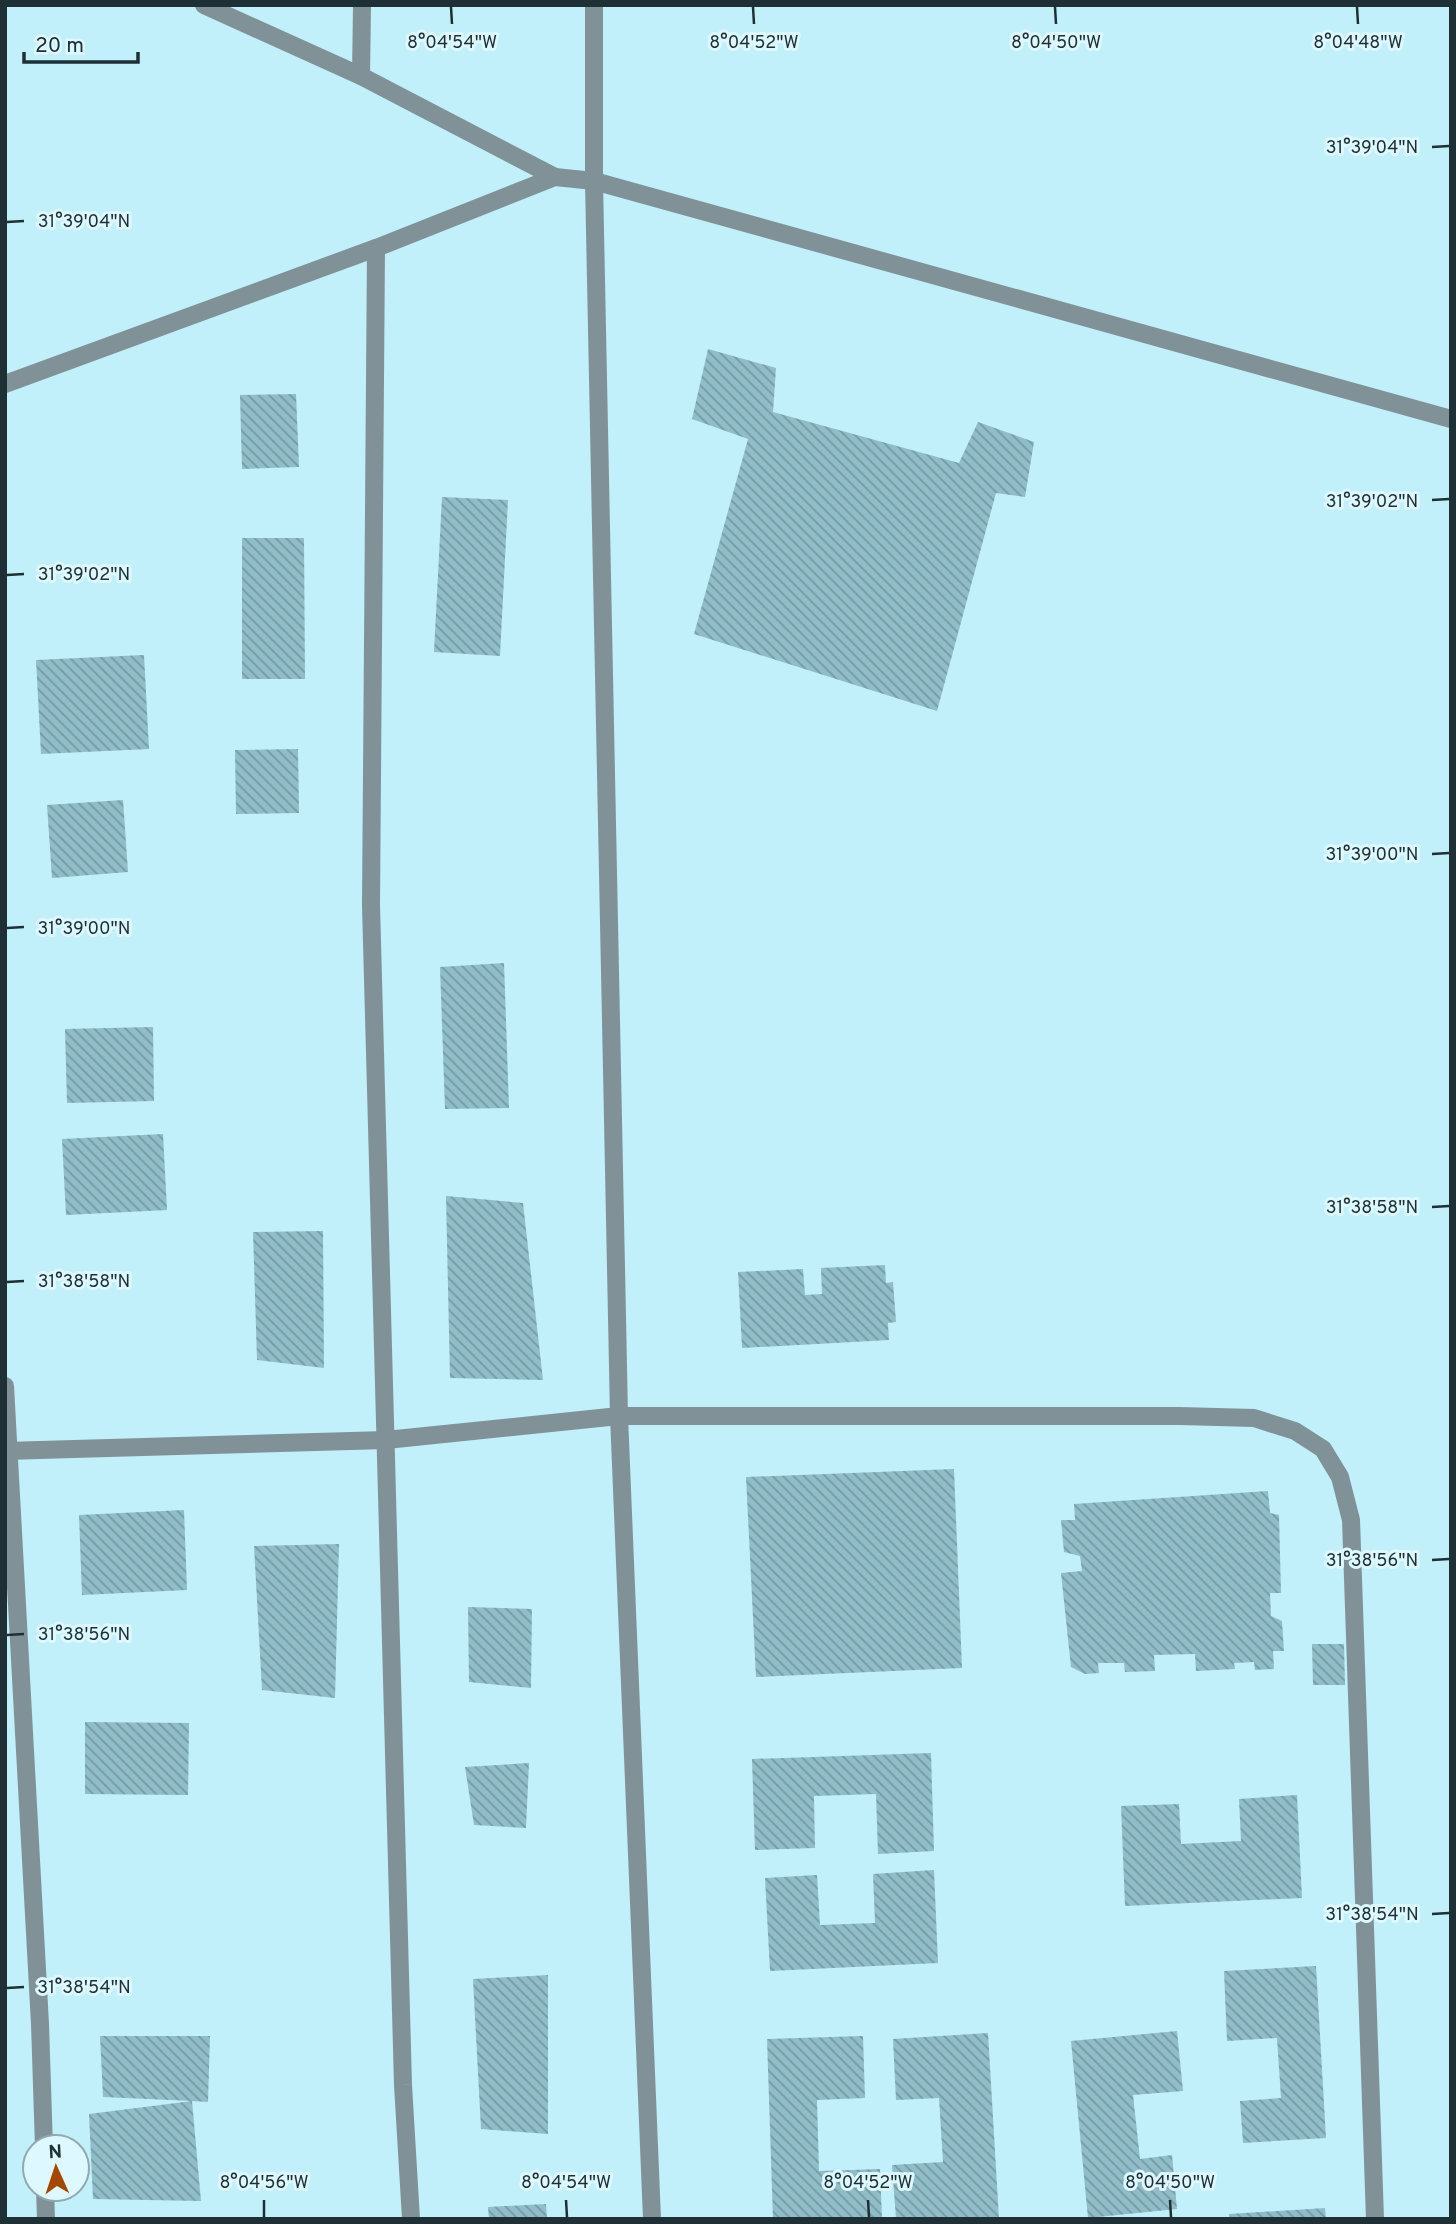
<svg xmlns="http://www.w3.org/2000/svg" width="1456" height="2224" viewBox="0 0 1456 2224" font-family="Overpass,sans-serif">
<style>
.building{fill:url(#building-back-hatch)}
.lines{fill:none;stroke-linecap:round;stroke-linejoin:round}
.minor{stroke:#809297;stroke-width:18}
.ticks{fill:none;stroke:#1e3035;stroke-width:2.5}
.ticks-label{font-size:18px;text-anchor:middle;fill:#1e3035;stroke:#ddf9ff;stroke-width:6;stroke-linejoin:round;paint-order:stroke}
</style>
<defs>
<pattern id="building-back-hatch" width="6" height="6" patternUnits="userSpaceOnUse" patternTransform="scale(1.75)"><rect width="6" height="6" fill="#90bdc7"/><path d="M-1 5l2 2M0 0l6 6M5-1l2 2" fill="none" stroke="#759aa2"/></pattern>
</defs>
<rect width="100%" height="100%" fill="#c1effa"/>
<g class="building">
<polygon points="708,349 776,368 773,412 959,463 978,422 1034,442 1025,497 996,493 937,711 694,634 748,439 692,419"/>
<polygon points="296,394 299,467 242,469 240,395"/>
<polygon points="442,497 508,500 500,656 434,652"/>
<polygon points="242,538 304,538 305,679 242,679"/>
<polygon points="144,655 149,749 41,754 36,660"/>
<polygon points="298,749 299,813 236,814 235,750"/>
<polygon points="123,800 128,872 52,878 47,805"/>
<polygon points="504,963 509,1108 445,1109 440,967"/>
<polygon points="153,1027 154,1101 67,1103 65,1029"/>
<polygon points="163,1134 167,1210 66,1215 62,1139"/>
<polygon points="446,1196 523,1203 543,1380 450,1378"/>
<polygon points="323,1231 324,1368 257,1360 253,1232"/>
<polygon points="885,1265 886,1283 893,1282 896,1322 888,1323 889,1340 742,1348 738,1272 803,1269 805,1295 822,1294 821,1268"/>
<polygon points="954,1469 962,1668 756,1677 746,1477"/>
<polygon points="1268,1491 1270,1513 1279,1515 1281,1593 1270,1593 1271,1616 1282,1621 1284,1651 1273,1651 1274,1669 1255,1670 1254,1662 1234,1663 1235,1669 1196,1671 1195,1654 1154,1655 1155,1671 1125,1672 1124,1663 1098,1663 1099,1673 1085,1674 1071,1667 1061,1573 1082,1571 1080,1556 1064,1552 1061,1520 1075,1520 1074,1504"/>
<polygon points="184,1510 187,1590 82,1595 79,1515"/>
<polygon points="339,1544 335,1698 262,1690 254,1546"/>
<polygon points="468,1607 532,1609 531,1688 469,1682"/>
<polygon points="1312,1644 1344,1644 1345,1685 1313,1685"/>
<polygon points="85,1722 189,1723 188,1795 85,1794"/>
<polygon points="931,1753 934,1851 878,1854 876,1794 814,1796 815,1848 755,1850 752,1759"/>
<polygon points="529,1763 526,1828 474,1825 465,1767"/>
<polygon points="1297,1795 1302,1898 1125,1906 1121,1806 1179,1804 1181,1844 1241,1841 1239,1799"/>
<polygon points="934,1870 938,1963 770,1971 765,1878 817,1875 820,1925 875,1923 873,1874"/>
<polygon points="1316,1966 1326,2138 1243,2143 1240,2101 1281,2098 1277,2038 1227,2041 1224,1971"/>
<polygon points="548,1975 548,2134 481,2129 473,1979"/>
<polygon points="1177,2031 1183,2091 1133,2095 1140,2159 1172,2155 1177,2209 1088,2218 1071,2041"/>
<polygon points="988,2033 999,2219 896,2219 892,2165 943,2162 939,2098 896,2100 893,2039"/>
<polygon points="100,2036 210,2036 208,2102 192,2101 201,2201 93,2199 89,2114 192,2101 103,2097"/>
<polygon points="863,2036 865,2098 817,2100 819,2171 880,2169 882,2219 773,2219 767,2039"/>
<polygon points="546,2204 547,2219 489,2219 488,2207"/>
<polygon points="1325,2208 1326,2219 1230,2219 1229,2214"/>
</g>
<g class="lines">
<g class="minor">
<polyline points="204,5 361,76 555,177 594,181 1451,419"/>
<polyline points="594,5 594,181 619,1416 652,2219"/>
<polyline points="361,76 362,5"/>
<polyline points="376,248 371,905 403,2085 411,2219"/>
<polyline points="5,384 376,248 555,177"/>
<polyline points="5,1386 40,2024 44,2147"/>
<polyline points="5,1451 386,1440 619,1416 1180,1416 1254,1418 1295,1431 1323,1449 1340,1477 1351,1520 1375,2219"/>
<polyline points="45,2189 46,2219"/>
</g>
</g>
<path class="ticks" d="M451 7 452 24M753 7 754 24M1055 7 1056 24M1357 7 1358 24M1432 147 1449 146M7 222 24 221M1432 500 1449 499M7 575 24 574M1432 854 1449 853M7 928 24 927M1432 1207 1449 1206M7 1282 24 1281M1432 1560 1449 1559M7 1635 24 1634M1432 1914 1449 1913M7 1988 24 1987M264 2200V2217M566 2200 567 2217M868 2200 869 2217M1170 2200 1171 2217"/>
<g class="ticks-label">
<text x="452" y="48">8°04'54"W</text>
<text x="754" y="48">8°04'52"W</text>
<text x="1056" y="48">8°04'50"W</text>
<text x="1358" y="48">8°04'48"W</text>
<text x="1372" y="153">31°39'04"N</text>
<text x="84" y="227">31°39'04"N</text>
<text x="1372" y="507">31°39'02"N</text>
<text x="84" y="580">31°39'02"N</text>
<text x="1372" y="860">31°39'00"N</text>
<text x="84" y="934">31°39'00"N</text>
<text x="1372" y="1213">31°38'58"N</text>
<text x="84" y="1287">31°38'58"N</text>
<text x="1372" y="1566">31°38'56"N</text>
<text x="84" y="1640">31°38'56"N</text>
<text x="1372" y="1920">31°38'54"N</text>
<text x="84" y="1993">31°38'54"N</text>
<text x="264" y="2188">8°04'56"W</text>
<text x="566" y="2188">8°04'54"W</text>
<text x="868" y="2188">8°04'52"W</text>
<text x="1170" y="2188">8°04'50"W</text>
</g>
<rect width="1456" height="2224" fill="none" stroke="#1e3035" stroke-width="14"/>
<g transform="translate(56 2168) rotate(357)"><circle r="33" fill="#ddf9ff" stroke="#91a9ae" stroke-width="2"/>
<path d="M0-5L12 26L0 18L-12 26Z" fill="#a74600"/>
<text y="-10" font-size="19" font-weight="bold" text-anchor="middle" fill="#1e3035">N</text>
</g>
<path d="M24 52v10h114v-10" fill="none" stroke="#1e3035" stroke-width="3.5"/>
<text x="35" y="52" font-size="21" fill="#1e3035" stroke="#ddf9ff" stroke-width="5" paint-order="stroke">20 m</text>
</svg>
